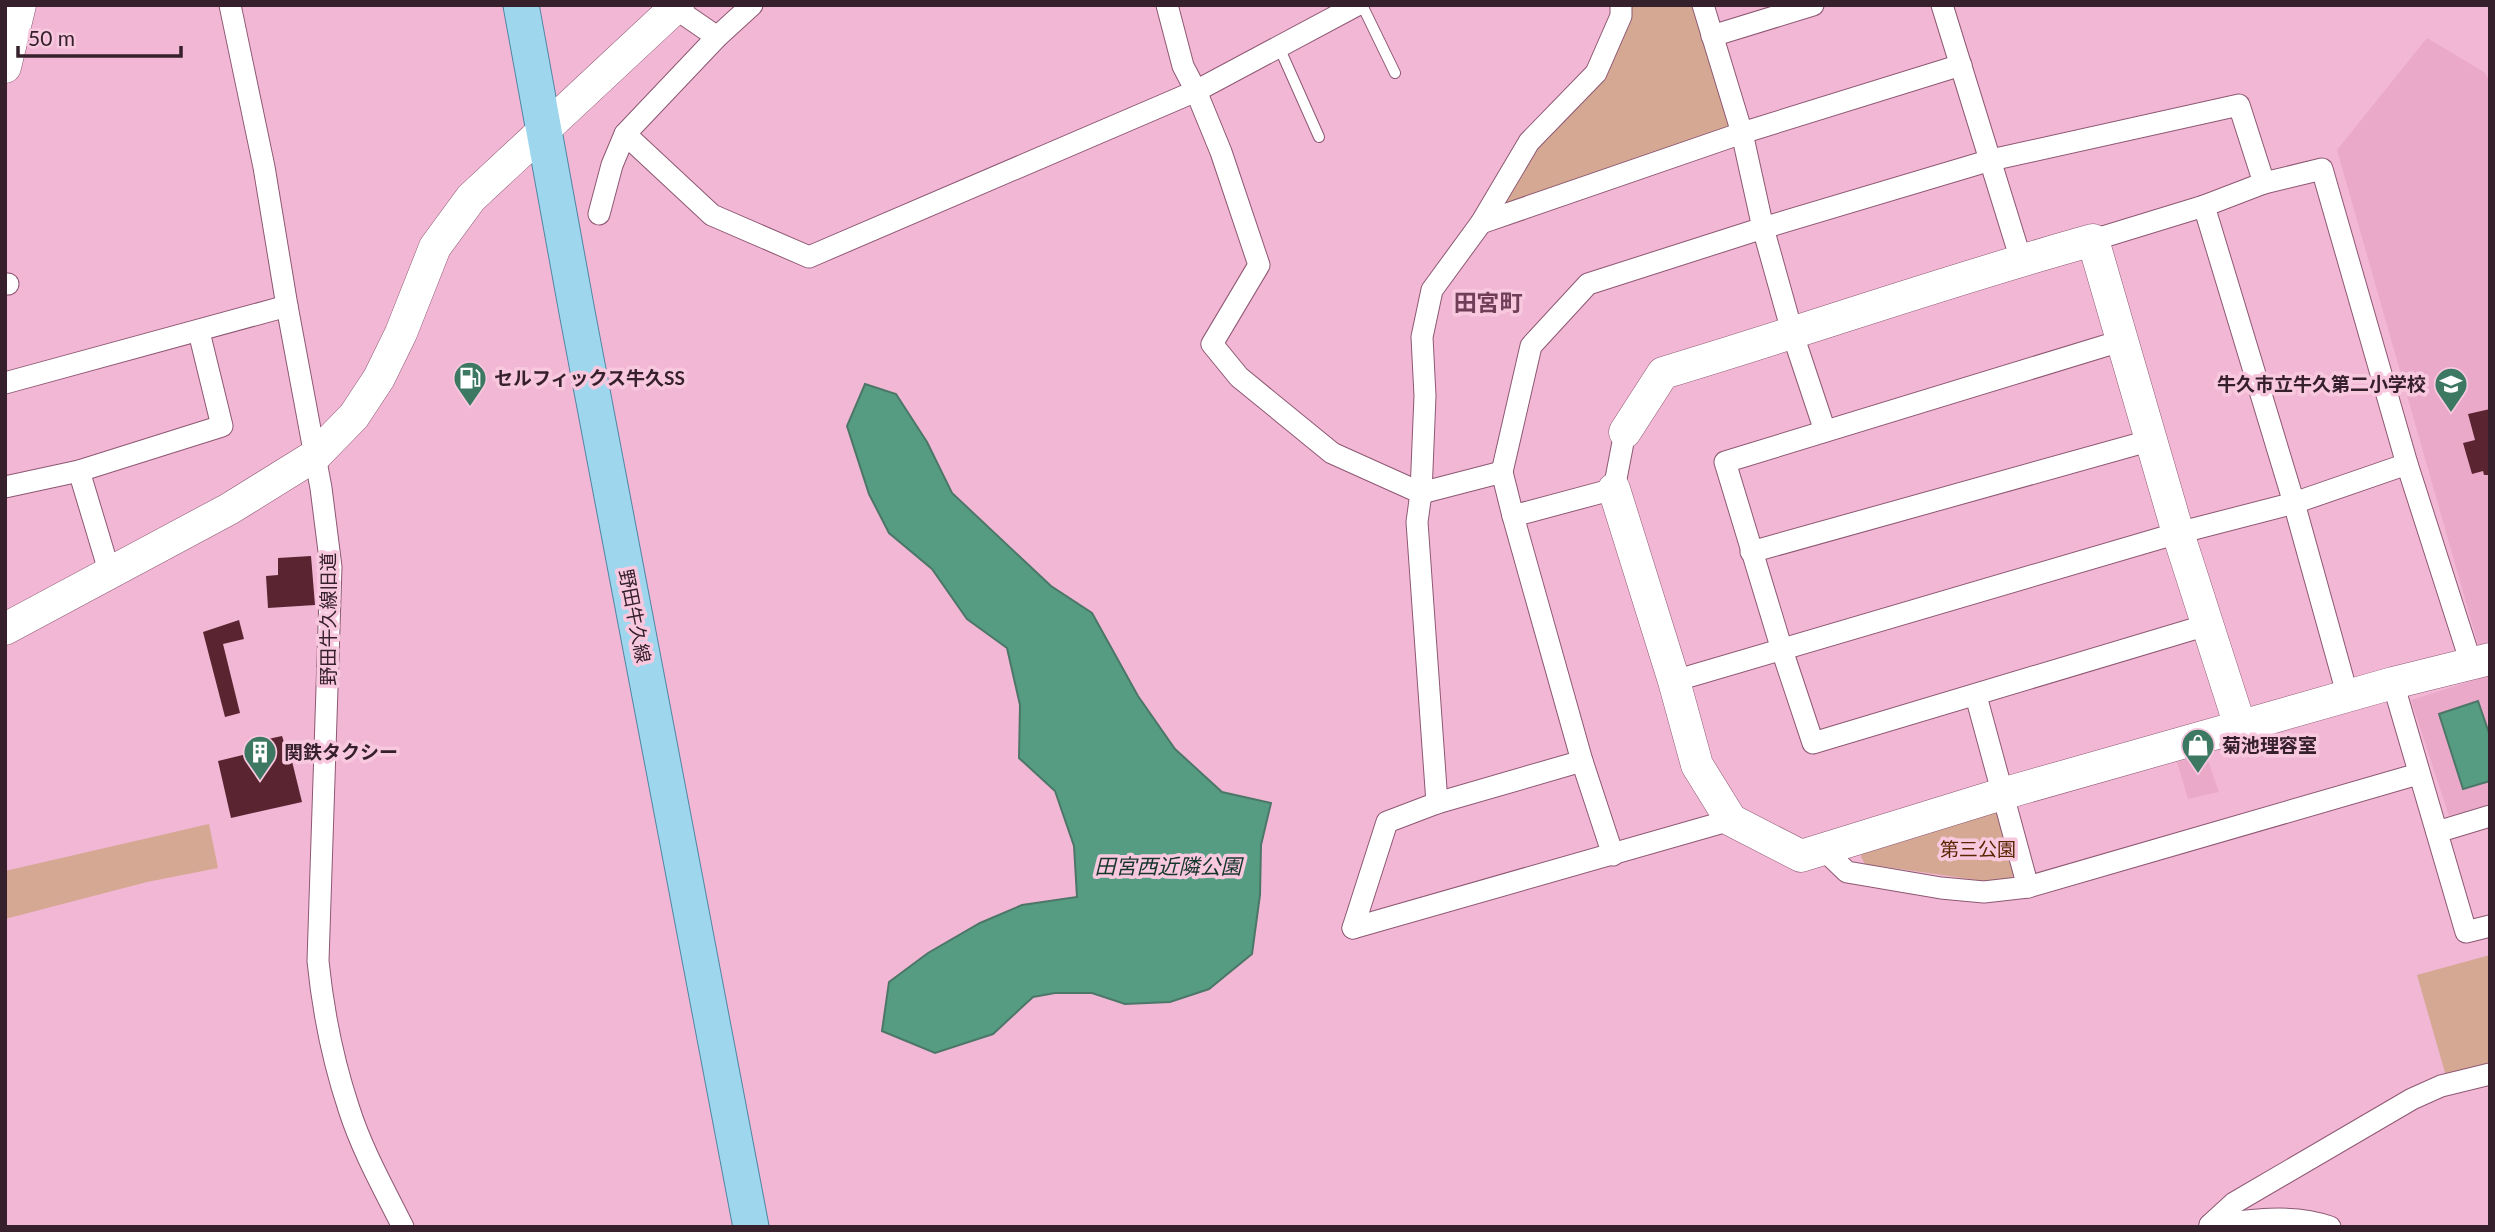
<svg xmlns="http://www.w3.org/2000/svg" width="2495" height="1232" viewBox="0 0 2495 1232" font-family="Lato,'Noto Sans JP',sans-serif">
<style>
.built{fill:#eba9ca}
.green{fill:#d4a892}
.water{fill:#559c82;stroke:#4c7768;stroke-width:2}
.building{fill:#5a2531}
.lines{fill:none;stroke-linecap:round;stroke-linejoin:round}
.lane-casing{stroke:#8d5873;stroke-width:12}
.street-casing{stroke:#8d5873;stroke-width:23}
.secondary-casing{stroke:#8d5873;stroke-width:33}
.primary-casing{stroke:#5085a2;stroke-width:37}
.lane{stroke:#fff;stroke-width:10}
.street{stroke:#fff;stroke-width:21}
.secondary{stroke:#fff;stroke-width:32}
.primary{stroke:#9ed6ee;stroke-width:35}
.labels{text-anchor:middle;stroke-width:7;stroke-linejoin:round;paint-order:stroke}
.poi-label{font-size:19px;font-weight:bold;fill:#36202b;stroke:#f8c8df;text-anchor:start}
.street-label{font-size:19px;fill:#36202b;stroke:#f8c8df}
.park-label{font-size:19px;fill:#5b2502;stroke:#f8c8df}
.water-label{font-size:21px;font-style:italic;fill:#143529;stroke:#f8c8df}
.quarter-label{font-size:23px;font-weight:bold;fill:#703e58;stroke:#f8c8df}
</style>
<rect width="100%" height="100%" fill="#f2b7d4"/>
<g class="built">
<polygon points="2427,38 2484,72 2490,81 2490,804 2449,816 2411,700 2487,676 2337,150"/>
<polygon points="2206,755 2219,792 2188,799 2177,762"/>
</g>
<g class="green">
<polygon points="1621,5 1703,5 1742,133 1481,223 1529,142 1596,73"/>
<polygon points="1989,812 2004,815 2019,871 2007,881 1998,883 1865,864 1861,857 1864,849"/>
<polygon points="209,824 218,868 147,882 5,919 5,871"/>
<polygon points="2490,955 2490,1073 2448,1083 2417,975"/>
</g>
<g class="water">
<polygon points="865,384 896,394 927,442 952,493 1051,586 1092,613 1138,696 1175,749 1222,792 1271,803 1261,845 1260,895 1252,954 1209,989 1170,1002 1125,1004 1092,993 1055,993 1033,997 993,1034 935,1053 882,1031 889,982 928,953 980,923 1022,905 1077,897 1074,846 1055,791 1019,758 1020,705 1007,648 967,619 932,569 889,533 869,494 847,426"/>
<polygon points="2478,701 2490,736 2490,781 2463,789 2439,714"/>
</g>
<g class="building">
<polygon points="2490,409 2490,475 2484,475 2483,471 2472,474 2463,443 2475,440 2468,414"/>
<polygon points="311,556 315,605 268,608 266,576 278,575 278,558"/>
<polygon points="239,620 244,639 223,644 240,713 225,717 203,632"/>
<polygon points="282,736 285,745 288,745 302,802 231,818 218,761 251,753 249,743"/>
</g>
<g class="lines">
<defs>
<g id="lane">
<polyline points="1362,5 1395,73"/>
<polyline points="1279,47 1319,137"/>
</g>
<g id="street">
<path d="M230 5 264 167 287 306 321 488 331 567 318 961C323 1011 333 1061 349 1109 362 1150 384 1189 403 1227"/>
<polyline points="1167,5 1183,66 1196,91 1221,152 1259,265 1212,344 1239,377 1332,453 1421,493 1502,472 1513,516 1614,489 1625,432"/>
<polyline points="1703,5 1742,133 1763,228 1793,335 1825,431"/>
<polyline points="1942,5 2021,260"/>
<polyline points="675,8 717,37"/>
<polyline points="1712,36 1813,5"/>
<polyline points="625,134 712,215 809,257 1196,91 1357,5"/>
<polyline points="2204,206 2294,503 2348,697"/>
<polyline points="599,214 612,165 625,134 717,37 752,5"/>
<polyline points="1481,223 1742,133 1961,65"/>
<polyline points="2093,240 2204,206 2264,183 2322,169 2407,464 2471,663"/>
<polyline points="5,284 8,284"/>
<polyline points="2124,340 1725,462 1782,650 1813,743 2207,625"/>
<polyline points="5,383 287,306"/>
<polyline points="79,471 110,574"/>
<polyline points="1502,472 1531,346 1588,284 1763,228 1991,160 2239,105 2264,183"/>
<polyline points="5,487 79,471 222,426 199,332"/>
<polyline points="1513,516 1582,761 1613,855"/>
<polyline points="1751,552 2152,440"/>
<polyline points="1674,681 2178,533 2294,503 2407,464"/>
<polyline points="2393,683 2466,932 2490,926"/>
<polyline points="1976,696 2028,887 2418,774"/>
<polyline points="1437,803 1417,522 1421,493 1425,396 1422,337 1432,290 1481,223 1529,142 1596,73 1621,16 1621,5"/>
<polyline points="2437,832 2490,816"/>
<polyline points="1823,849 1847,872 1941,888 1984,892 2028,887"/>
<polyline points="1353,928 1731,820"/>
<polyline points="1353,928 1387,822 1437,803 1582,761"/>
<polyline points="2210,1225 2234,1203 2412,1099 2441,1086 2490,1074"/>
<path d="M2210 1225C2250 1221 2291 1213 2330 1227"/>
</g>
<g id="secondary">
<polyline points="5,67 20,5"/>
<path d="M1625 432 1663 373C1807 330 1948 280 2093 240L2178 533 2240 726"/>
<polyline points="1614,489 1674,681 1697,765 1731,820 1801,856 2002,794 2393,683 2490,659"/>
<polyline points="5,629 229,509 316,455 354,416 379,378 401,333 435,247 471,198 678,5"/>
</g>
<polyline id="primary" points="521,5 577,312 751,1227"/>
</defs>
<use href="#lane" class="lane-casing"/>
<use href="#street" class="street-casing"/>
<use href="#secondary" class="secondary-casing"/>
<use href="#primary" class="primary-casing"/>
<use href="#lane" class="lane"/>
<use href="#street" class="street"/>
<use href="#secondary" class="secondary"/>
<use href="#primary" class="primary"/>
</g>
<defs>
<symbol id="fuel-pin" viewBox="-11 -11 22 30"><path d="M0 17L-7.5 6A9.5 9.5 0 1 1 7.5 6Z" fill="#3d7863" stroke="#f8c8df"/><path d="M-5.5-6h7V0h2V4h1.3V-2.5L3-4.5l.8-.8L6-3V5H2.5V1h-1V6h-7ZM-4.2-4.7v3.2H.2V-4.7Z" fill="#fff"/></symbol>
<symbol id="school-pin" viewBox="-11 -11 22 30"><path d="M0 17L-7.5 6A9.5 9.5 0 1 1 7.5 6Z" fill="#3d7863" stroke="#f8c8df"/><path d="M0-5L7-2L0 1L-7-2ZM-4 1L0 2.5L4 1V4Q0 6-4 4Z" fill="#fff"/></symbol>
<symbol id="shop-pin" viewBox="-11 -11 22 30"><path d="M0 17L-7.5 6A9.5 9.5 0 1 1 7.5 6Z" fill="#3d7863" stroke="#f8c8df"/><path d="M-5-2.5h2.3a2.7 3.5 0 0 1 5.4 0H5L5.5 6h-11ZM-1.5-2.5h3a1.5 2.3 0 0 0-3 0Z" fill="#fff"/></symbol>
<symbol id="building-pin" viewBox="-11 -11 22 30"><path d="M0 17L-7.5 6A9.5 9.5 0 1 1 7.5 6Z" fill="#3d7863" stroke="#f8c8df"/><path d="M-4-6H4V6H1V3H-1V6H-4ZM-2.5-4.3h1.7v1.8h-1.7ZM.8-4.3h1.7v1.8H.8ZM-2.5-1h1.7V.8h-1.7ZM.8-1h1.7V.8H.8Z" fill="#fff"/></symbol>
</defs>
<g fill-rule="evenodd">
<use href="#fuel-pin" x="451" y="359" width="38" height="52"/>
<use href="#school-pin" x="2432" y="365" width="38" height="52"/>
<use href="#shop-pin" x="2179" y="726" width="38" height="52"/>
<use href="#building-pin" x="241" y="733" width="38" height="52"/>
</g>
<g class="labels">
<g class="poi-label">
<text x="494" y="385">セルフィックス牛久SS</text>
<text x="2426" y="391" text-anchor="end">牛久市立牛久第二小学校</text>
<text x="2222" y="752">菊池理容室</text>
<text x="284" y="759">関鉄タクシー</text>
</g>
<g class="street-label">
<text transform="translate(635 616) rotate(79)" y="7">野田牛久線</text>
<text transform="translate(328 619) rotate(-90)" y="7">野田牛久線旧道</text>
</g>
<g class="park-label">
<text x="1978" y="856">第三公園</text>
</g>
<g class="water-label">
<text x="1168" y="874">田宮西近隣公園</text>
</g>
<g class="quarter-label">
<text x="1488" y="311">田宮町</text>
</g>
</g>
<rect width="2495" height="1232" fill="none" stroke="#36202b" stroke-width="14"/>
<path d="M18 46v10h163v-10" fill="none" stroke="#36202b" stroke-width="3.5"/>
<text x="28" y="46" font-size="21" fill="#36202b" stroke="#f8c8df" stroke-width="5" paint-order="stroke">50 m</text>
</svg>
